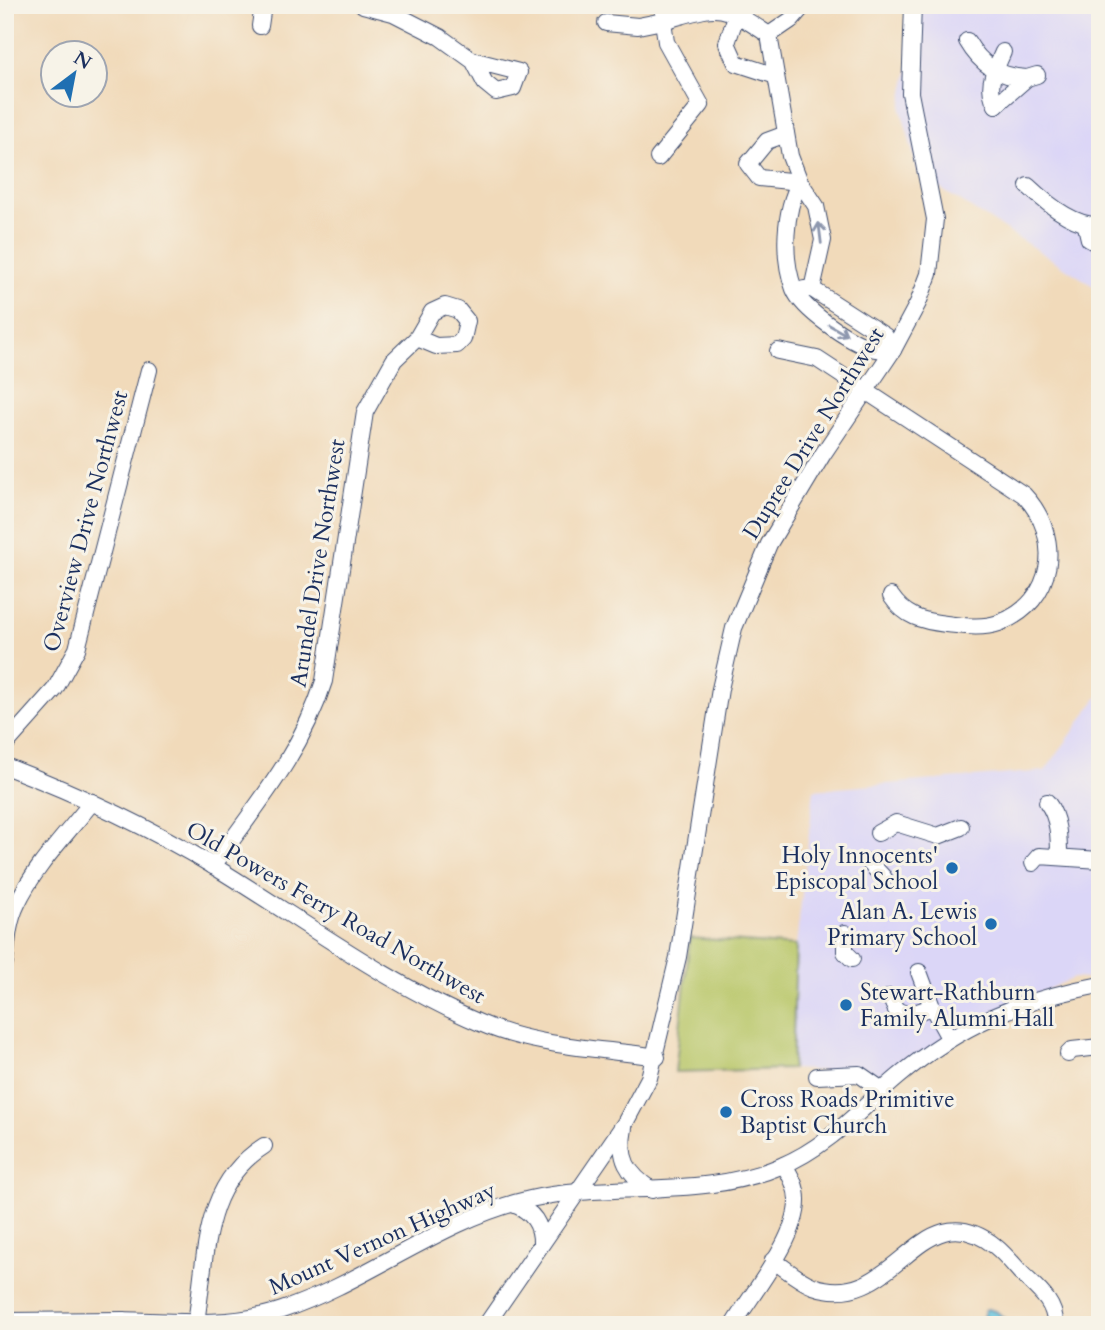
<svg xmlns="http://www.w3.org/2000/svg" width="1105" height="1330" viewBox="0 0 1105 1330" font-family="Cardo,serif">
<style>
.built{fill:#dbd6f7}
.green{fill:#b8c668;stroke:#6a7a63;stroke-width:2}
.water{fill:#5fc2dd;stroke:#3d789e;stroke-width:2}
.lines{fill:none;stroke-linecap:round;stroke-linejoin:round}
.minor-casing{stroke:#3b496c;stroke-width:18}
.minor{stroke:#fff;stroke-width:16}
.oneway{stroke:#8d97ae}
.poi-dot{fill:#1f6fb2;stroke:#f7f3e8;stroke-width:2.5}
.labels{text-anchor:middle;stroke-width:6;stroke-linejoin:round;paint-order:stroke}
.street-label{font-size:23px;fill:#1b2f5e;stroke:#f7f3e8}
.poi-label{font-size:23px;fill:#1b2f5e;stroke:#f7f3e8;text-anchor:end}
</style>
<rect width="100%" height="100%" fill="#f7f3e8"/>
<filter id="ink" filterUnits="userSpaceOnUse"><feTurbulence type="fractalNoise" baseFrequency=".0143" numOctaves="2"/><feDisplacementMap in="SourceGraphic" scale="14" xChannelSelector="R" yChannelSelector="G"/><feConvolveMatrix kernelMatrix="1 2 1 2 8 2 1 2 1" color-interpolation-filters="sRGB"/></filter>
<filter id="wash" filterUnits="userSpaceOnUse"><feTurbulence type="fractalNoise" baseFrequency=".00686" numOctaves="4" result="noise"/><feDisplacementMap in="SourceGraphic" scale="28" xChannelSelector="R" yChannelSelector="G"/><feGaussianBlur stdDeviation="1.57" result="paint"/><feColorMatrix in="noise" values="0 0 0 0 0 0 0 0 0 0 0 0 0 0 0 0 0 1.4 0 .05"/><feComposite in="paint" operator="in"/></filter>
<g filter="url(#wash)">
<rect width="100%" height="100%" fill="#f1daba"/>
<g class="built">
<polygon points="920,5 1100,5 1100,290 919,175 901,109"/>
<polygon points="1100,694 1100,980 1074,978 981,1018 901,1075 792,1069 796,946 814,790 1045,771"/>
</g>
<polygon class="green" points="690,938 796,946 792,1069 675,1072"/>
<polygon class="water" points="988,1309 997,1312 1011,1325 981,1325 985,1310"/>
</g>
<g filter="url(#ink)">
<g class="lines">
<defs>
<g id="minor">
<polyline points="363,5 393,13 440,37 472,60 519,72 513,88 496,92 485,83 473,60"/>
<path d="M664 5 663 21C720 5 718 1 769 35L790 156 800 182 816 206 823 240 812 289"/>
<polyline points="737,13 727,43 736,63 776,76"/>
<polyline points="606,23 638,26 663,21 666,42 701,105 658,158"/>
<polyline points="260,26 263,5"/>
<polyline points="769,35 791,20 804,5"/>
<path d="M967 41C981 65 999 77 1027 78"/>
<path d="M996 105C985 85 995 71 1003 52"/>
<polyline points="996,105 1027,78 1037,75"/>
<polyline points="786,134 767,141 748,164 759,178 800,182"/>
<path d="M800 182C784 211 782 257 794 289 802 310 850 342 871 348 878 350 886 350 893 350"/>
<path d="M1028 186C1046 203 1075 227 1100 225"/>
<polyline points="1086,226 1089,239 1100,245"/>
<polyline points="804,289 812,289 885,336 893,350"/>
<path d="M778 351 817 359 1024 495C1063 536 1056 602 999 623 982 629 964 626 946 624 922 621 905 617 891 596"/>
<polyline points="5,745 55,689 77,649 149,370"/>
<path d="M5 766C78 794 149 827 215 867 302 920 386 983 480 1023 535 1047 598 1048 657 1057"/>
<path d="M1047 802C1059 818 1059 838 1059 857"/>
<polyline points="878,833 896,823 938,836 961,827"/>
<polyline points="869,862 884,878"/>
<polyline points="1033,863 1039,856 1100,860"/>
<path d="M213 866C256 806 302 752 324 681L365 412 394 360 417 338 432 312 445 306 458 310 467 321 463 339 457 345 436 346 417 338"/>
<polyline points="845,933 845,952 852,959"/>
<path d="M5 963C7 944 8 922 17 904 34 867 67 834 92 802"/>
<polyline points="919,972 932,1007 949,1038"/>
<polyline points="890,997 896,1010 908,1015 932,1007"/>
<polyline points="1068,1054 1072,1050 1100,1047"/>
<polyline points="817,1076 859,1074 882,1090"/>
<path d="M624 1128C618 1158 627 1174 652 1190"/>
<path d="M513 1204C532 1211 542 1224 541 1244"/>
<path d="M773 1260C786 1269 798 1280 813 1286 896 1315 919 1187 995 1246 1005 1254 1013 1264 1021 1273 1036 1288 1056 1302 1055 1325"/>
<path d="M5 1321C45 1321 84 1320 124 1320 176 1322 232 1327 282 1310 368 1281 441 1219 530 1199 614 1181 701 1200 781 1166 828 1147 861 1108 898 1077 961 1024 1020 1000 1100 985"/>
<path d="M196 1322C207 1256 201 1186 264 1146"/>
<polyline points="486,1325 625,1123 649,1078 678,957 720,689 734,628 769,544 823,454 893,350 918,303 929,274 935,219 910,93 913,5"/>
<path d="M733 1325C752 1293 798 1238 797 1200 797 1187 791 1176 784 1165"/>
</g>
</defs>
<use href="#minor" class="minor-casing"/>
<use href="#minor" class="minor"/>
</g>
<defs><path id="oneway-shaft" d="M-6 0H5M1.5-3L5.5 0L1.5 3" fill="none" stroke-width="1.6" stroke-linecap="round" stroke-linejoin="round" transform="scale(1.75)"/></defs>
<g class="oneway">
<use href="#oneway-shaft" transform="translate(820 233) rotate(-97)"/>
<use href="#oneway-shaft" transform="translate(838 330) rotate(30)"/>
</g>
</g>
<g class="poi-dot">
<circle cx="952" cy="868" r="7"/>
<circle cx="991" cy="924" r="7"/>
<circle cx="846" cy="1005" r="7"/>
<circle cx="726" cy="1112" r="7"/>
</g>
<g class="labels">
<g class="street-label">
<text transform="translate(813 433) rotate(-58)" y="8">Dupree Drive Northwest</text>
<text transform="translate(85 521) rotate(-75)" y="8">Overview Drive Northwest</text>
<text transform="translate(317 563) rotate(-81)" y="8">Arundel Drive Northwest</text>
<text transform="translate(336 912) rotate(30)" y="8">Old Powers Ferry Road Northwest</text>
<text transform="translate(382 1238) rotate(-24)" y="8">Mount Vernon Highway</text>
</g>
<g class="poi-label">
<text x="938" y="863">Holy Innocents'<tspan x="938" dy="26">Episcopal School</tspan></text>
<text x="977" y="919">Alan A. Lewis<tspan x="977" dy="26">Primary School</tspan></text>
<text x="860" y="1000" text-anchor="start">Stewart-Rathburn<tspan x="860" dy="26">Family Alumni Hall</tspan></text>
<text x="740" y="1107" text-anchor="start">Cross Roads Primitive<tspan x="740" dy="26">Baptist Church</tspan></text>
</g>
</g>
<rect width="1105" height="1330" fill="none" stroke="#f7f3e8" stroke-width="28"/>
<g transform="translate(74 74) rotate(32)"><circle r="33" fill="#f7f3e8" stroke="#9fa5b1" stroke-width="2"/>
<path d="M0-5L12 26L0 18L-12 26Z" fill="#1f6fb2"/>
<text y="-10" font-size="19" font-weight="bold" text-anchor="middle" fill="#1b2f5e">N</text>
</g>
</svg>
